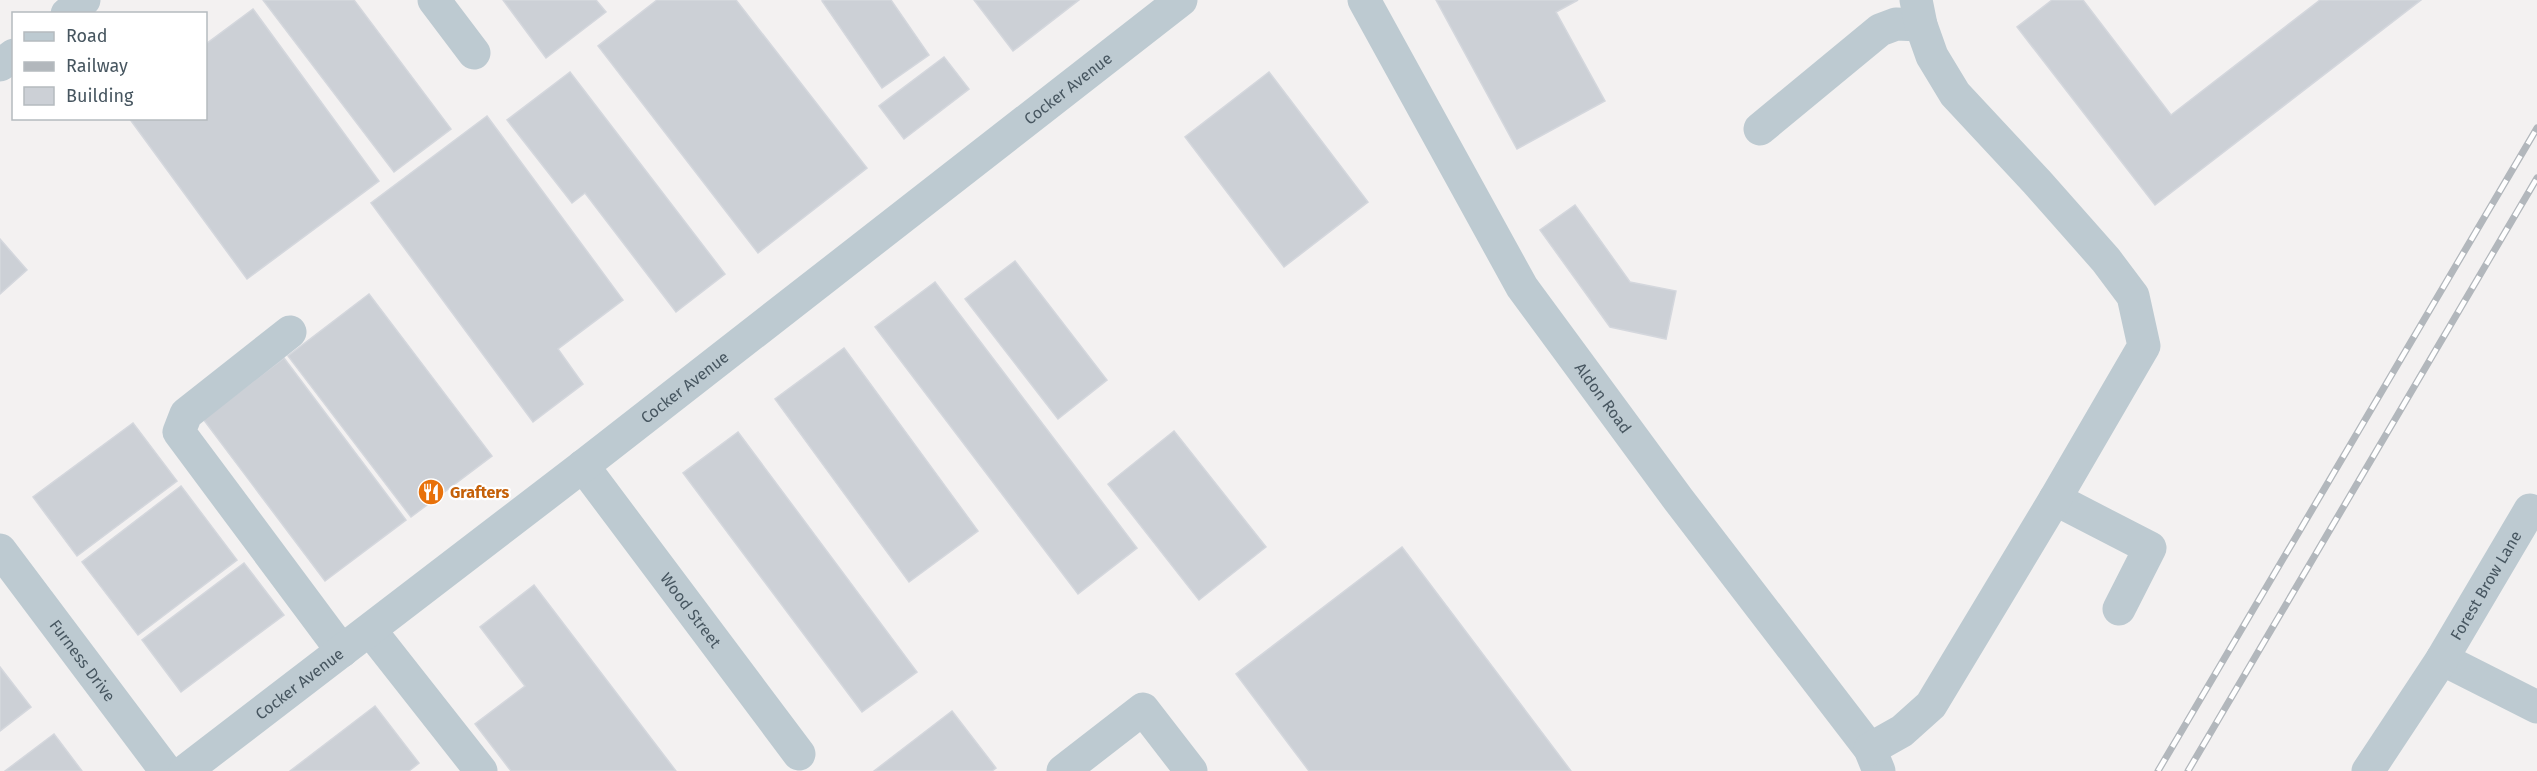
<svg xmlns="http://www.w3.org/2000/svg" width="2537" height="771" viewBox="0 0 2537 771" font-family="'Fira Sans',sans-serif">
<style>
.building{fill:#ccd0d6;stroke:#d4d7dd;stroke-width:1.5}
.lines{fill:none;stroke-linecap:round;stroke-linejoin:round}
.minor{stroke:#bdcad1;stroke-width:33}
.rail-casing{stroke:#b2b7bc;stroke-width:7}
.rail{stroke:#fff;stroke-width:4.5;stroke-dasharray:14;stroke-linecap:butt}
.labels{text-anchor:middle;stroke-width:4.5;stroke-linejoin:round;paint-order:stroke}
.street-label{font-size:16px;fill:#475660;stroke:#fff}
.food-label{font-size:16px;font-weight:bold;fill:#c56008;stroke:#fff;text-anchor:start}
</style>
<rect width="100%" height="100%" fill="#f3f1f1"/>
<g class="building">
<polygon points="263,0 354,0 451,129 394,172"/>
<polygon points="503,0 596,0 606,12 546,58"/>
<polygon points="657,0 736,0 867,168 758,253 598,46"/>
<polygon points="825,0 891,0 929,55 882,88 822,1"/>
<polygon points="974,0 1079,0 1013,51"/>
<polygon points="1436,0 1578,0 1556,12 1605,101 1517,149"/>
<polygon points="2052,0 2083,0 2171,115 2320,0 2421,0 2155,205 2017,27"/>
<polygon points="253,9 379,181 247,279 129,118 206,118 206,44"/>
<polygon points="944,57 969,89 904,139 879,106"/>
<polygon points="570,72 725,274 676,312 585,193 572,203 507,120"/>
<polygon points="1269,72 1368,202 1284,267 1185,137"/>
<polygon points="487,116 623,300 558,349 583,384 533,422 371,203"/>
<polygon points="1575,205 1630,282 1676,291 1666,339 1610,327 1540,230"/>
<polygon points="0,239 27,270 0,294"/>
<polygon points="1015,261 1107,380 1058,419 965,299"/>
<polygon points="935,282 1137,548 1078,594 875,327"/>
<polygon points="369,294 492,456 411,517 288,356"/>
<polygon points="844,348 978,531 909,582 775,399"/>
<polygon points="284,358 406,520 325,581 203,419"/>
<polygon points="133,423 177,481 77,556 33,497"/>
<polygon points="1174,431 1266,547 1199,600 1108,484"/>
<polygon points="738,432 917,672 862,712 683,473"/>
<polygon points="181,486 237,560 138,635 82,562"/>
<polygon points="1402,547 1571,771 1309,771 1236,674"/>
<polygon points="244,563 284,615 181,692 142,640"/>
<polygon points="534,585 676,771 511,771 475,724 525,686 480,627"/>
<polygon points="0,667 31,707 0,731"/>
<polygon points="375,706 419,763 409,771 290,771"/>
<polygon points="952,711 996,768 992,771 874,771"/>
<polygon points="54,734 82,771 5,771"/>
</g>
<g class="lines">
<g class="minor">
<polyline points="434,0 474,53"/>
<path id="s1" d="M1364 0 1522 287 1678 499 1870 749 1879 771"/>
<polyline points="67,14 84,0"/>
<polyline points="0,65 14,55"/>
<polyline points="1760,129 1880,30 1896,24 1921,25"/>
<polyline points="290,332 186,414 179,432 342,651"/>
<path id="s2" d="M583 466 799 754"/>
<polyline points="2055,499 2150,548 2119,609"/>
<path id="s3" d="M0 550 166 771"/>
<polyline points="370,630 481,771"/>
<polyline points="2442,659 2537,707"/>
<polyline points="1870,749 1902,731 1931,705 2055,499 2144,346 2133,296 2106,260 2037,182 1955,94 1932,56 1921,25 1916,0"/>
<path id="s4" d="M185 771 583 466 1181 0"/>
<polyline points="1063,771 1143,709 1191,771"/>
<path id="s5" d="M2368 771 2442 659 2530 510"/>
</g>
<defs>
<g id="rail">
<polyline points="2158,771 2537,128"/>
<polyline points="2188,771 2537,178"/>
</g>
</defs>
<use href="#rail" class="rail-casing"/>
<use href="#rail" class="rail"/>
</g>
<defs>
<symbol id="restaurant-disc" viewBox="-11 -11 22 22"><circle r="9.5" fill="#e8710a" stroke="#fff"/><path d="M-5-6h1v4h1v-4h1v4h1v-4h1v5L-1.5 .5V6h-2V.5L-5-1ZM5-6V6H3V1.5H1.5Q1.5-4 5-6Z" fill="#fff"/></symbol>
</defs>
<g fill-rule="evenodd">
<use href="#restaurant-disc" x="416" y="477" width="30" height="30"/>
</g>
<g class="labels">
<g class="street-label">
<text dy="6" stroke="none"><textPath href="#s4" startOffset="1116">Cocker Avenue</textPath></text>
<text dy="6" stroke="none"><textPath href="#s4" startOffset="630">Cocker Avenue</textPath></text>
<text dy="6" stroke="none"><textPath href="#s1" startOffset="465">Aldon Road</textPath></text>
<text dy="6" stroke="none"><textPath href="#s5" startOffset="220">Forest Brow Lane</textPath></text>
<text dy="6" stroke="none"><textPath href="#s2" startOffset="180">Wood Street</textPath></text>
<text dy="6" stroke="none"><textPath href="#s3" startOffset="138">Furness Drive</textPath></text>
<text dy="6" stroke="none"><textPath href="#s4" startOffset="144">Cocker Avenue</textPath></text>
</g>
<g class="food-label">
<text x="450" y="498">Grafters</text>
</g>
</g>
<rect x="12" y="12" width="195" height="108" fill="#ffffff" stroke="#b5bbbf" stroke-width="1.5"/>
<rect x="24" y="32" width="30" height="9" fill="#bdcad1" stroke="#b5bbbf" stroke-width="1.5"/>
<text x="66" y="42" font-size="18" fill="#475660">Road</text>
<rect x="24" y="62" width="30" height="9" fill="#b2b7bc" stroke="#b5bbbf" stroke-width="1.5"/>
<text x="66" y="72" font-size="18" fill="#475660">Railway</text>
<rect x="24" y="87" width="30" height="18" fill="#ccd0d6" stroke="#b5bbbf" stroke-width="1.5"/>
<text x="66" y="102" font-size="18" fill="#475660">Building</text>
</svg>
